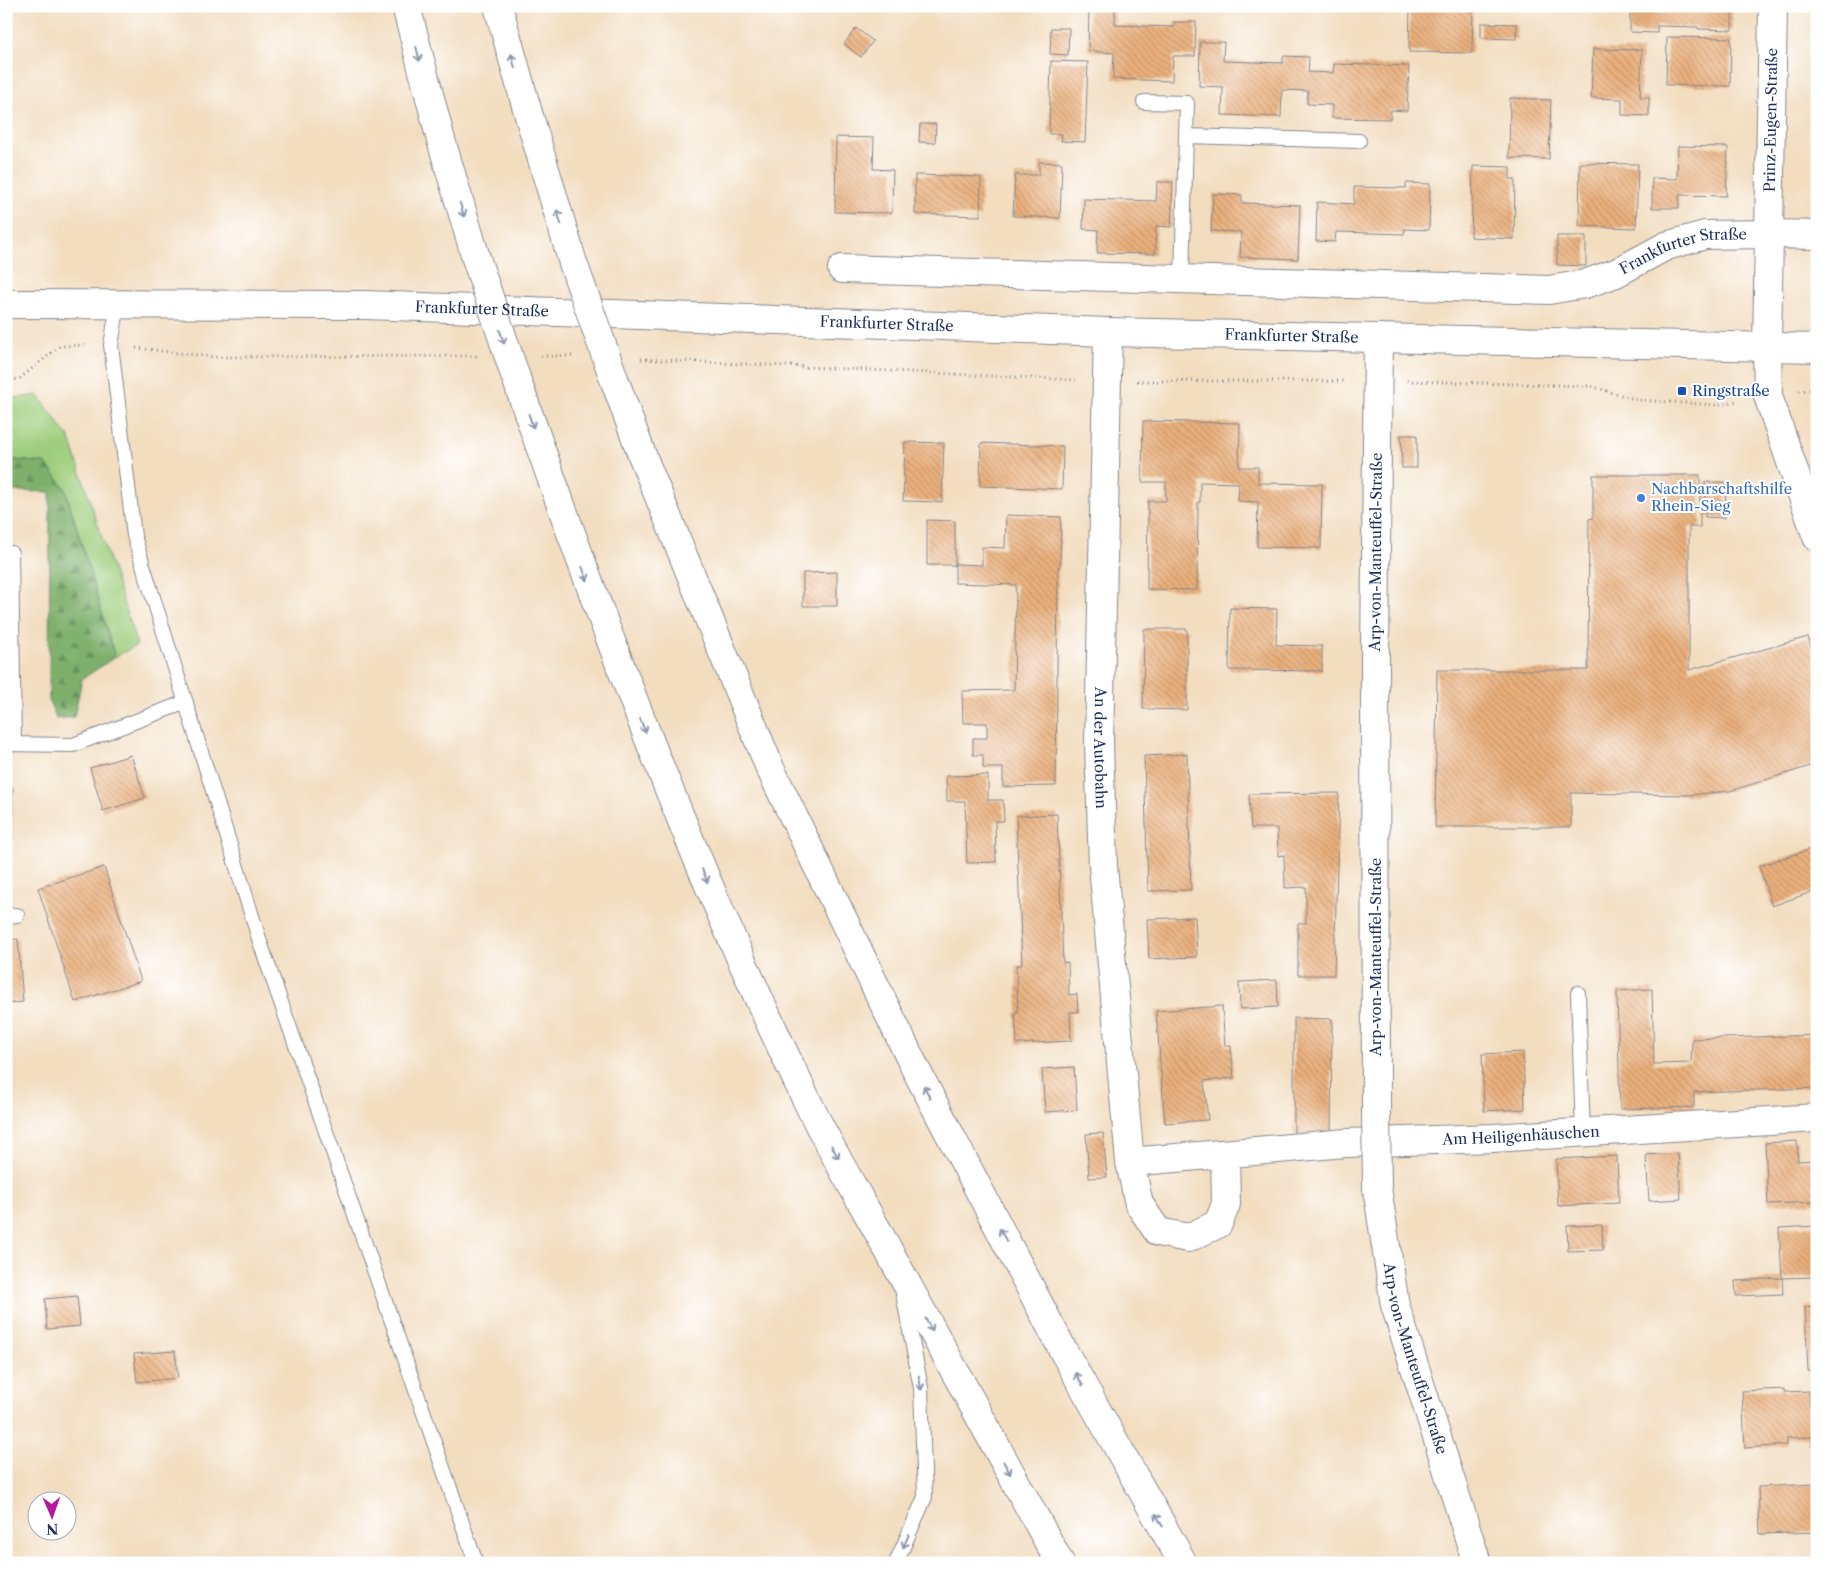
<svg xmlns="http://www.w3.org/2000/svg" width="1823" height="1569" viewBox="0 0 1823 1569" font-family="'Libre Caslon Text',serif">
<style>
.grass{fill:#9dcd7c;stroke:#5c7e6d}
.forest{fill:url(#forest-firs);stroke:#4c7065}
.building{fill:url(#building-back-hatch)}
.lines{fill:none;stroke-linecap:round;stroke-linejoin:round}
.service-casing{stroke:#86868e;stroke-width:16}
.minor-casing{stroke:#86868e;stroke-width:30}
.secondary-casing{stroke:#86868e;stroke-width:30}
.motorway-casing{stroke:#86868e;stroke-width:30}
.path{stroke:#86868e;stroke-width:3;stroke-dasharray:1 4;stroke-linecap:butt}
.service{stroke:#fff;stroke-width:14}
.minor{stroke:#fff;stroke-width:28}
.secondary{stroke:#fff;stroke-width:28}
.motorway{stroke:#fff;stroke-width:28}
.minor-bridge-casing{stroke:#86868e;stroke-width:30;stroke-linecap:butt}
.motorway-bridge-casing{stroke:#86868e;stroke-width:30;stroke-linecap:butt}
.minor-bridge{stroke:#fff;stroke-width:28}
.motorway-bridge{stroke:#fff;stroke-width:28}
.oneway{stroke:#8d97ae}
.transit-dot{fill:#1a4fb4;stroke:#fff;stroke-width:2}
.shop-dot{fill:#3f7fe0;stroke:#fff;stroke-width:2}
.labels{text-anchor:middle;stroke-width:4;stroke-linejoin:round;paint-order:stroke}
.street-label{font-size:15px;fill:#1b2f5e;stroke:#fff}
.transit-label{font-size:15px;fill:#164399;stroke:#fff;text-anchor:start}
.shop-label{font-size:15px;fill:#366cbe;stroke:#fff;text-anchor:start}
</style>
<defs>
<pattern id="forest-firs" width="22" height="20" patternUnits="userSpaceOnUse" patternTransform="scale(1.25)"><rect width="22" height="20" fill="#7eb06c"/><path d="M5 1l3.5 6h-7zM16 11l3.5 6h-7z" fill="#66905c"/></pattern>
<pattern id="building-back-hatch" width="6" height="6" patternUnits="userSpaceOnUse" patternTransform="scale(1.25)"><rect width="6" height="6" fill="#ebb07b"/><path d="M-1 5l2 2M0 0l6 6M5-1l2 2" fill="none" stroke="#be9068"/></pattern>
</defs>
<rect width="100%" height="100%" fill="#fff"/>
<filter id="ink" filterUnits="userSpaceOnUse"><feTurbulence type="fractalNoise" baseFrequency=".02" numOctaves="2"/><feDisplacementMap in="SourceGraphic" scale="10" xChannelSelector="R" yChannelSelector="G"/><feConvolveMatrix kernelMatrix="1 2 1 2 8 2 1 2 1" color-interpolation-filters="sRGB"/></filter>
<filter id="wash" filterUnits="userSpaceOnUse"><feTurbulence type="fractalNoise" baseFrequency=".0096" numOctaves="4" result="noise"/><feDisplacementMap in="SourceGraphic" scale="20" xChannelSelector="R" yChannelSelector="G"/><feGaussianBlur stdDeviation="1.12" result="paint"/><feColorMatrix in="noise" values="0 0 0 0 0 0 0 0 0 0 0 0 0 0 0 0 0 1.4 0 .05"/><feComposite in="paint" operator="in"/></filter>
<g filter="url(#wash)">
<rect width="100%" height="100%" fill="#f2ddbf"/>
<polygon class="grass" points="6,394 16,398 38,395 70,439 137,645 115,657 65,488 45,463 6,459"/>
<polygon class="forest" points="6,459 45,463 65,488 115,657 82,679 74,717 56,719 49,700 50,492 6,491"/>
<g id="blocks">
<g class="building">
<polygon points="1410,6 1473,6 1472,53 1409,52"/>
<rect x="1536" y="6" width="41" height="2"/>
<polygon points="1635,6 1732,6 1732,30 1698,29 1698,27 1657,26 1657,33 1630,32 1630,10 1635,10"/>
<polygon points="1089,8 1115,8 1115,25 1174,27 1174,22 1196,22 1195,56 1173,56 1172,81 1113,79 1114,53 1088,51"/>
<polygon points="1481,23 1517,24 1516,39 1481,38"/>
<polygon points="856,28 873,41 861,57 844,44"/>
<polygon points="1051,28 1069,28 1068,55 1050,54"/>
<polygon points="1667,37 1731,38 1730,86 1666,85"/>
<polygon points="1200,42 1224,42 1223,61 1283,63 1283,56 1309,57 1308,72 1333,73 1334,64 1409,66 1407,111 1391,110 1390,119 1332,118 1332,105 1307,104 1308,91 1282,90 1281,117 1222,115 1223,87 1199,86"/>
<polygon points="1593,49 1642,50 1640,97 1649,97 1649,116 1622,115 1622,99 1591,98"/>
<polygon points="1051,61 1088,62 1085,142 1061,141 1062,134 1049,134"/>
<polygon points="1510,98 1551,100 1549,159 1509,158"/>
<polygon points="920,124 936,124 935,143 919,142"/>
<polygon points="836,137 874,138 873,169 893,170 892,213 835,212"/>
<polygon points="1678,146 1728,147 1726,196 1679,195 1679,208 1652,208 1652,178 1677,179"/>
<polygon points="1039,162 1062,163 1060,218 1013,216 1015,175 1039,175"/>
<polygon points="1580,163 1638,164 1636,228 1579,226"/>
<polygon points="1473,166 1510,167 1510,179 1515,179 1514,239 1471,237"/>
<polygon points="1815,170 1817,170 1817,205 1814,205"/>
<polygon points="915,175 981,177 980,216 915,214"/>
<polygon points="1157,182 1173,182 1171,227 1156,226 1155,254 1097,253 1098,230 1083,229 1084,199 1156,201"/>
<polygon points="1406,183 1430,184 1429,230 1405,229 1404,234 1336,232 1335,242 1316,241 1317,202 1354,204 1354,187 1406,188"/>
<polygon points="1213,194 1242,195 1242,203 1300,205 1298,259 1240,257 1241,232 1211,231"/>
<polygon points="1557,236 1586,236 1586,266 1557,265"/>
<polygon points="1143,421 1240,423 1239,467 1258,467 1258,483 1322,484 1321,548 1257,547 1258,502 1238,501 1239,483 1200,482 1200,502 1198,502 1197,590 1147,589 1148,501 1166,501 1166,482 1142,482"/>
<polygon points="1401,435 1417,435 1417,468 1402,468"/>
<polygon points="905,442 944,443 942,502 903,501"/>
<polygon points="981,443 1063,446 1062,489 980,486"/>
<polygon points="1593,475 1700,475 1700,527 1689,527 1689,670 1808,637 1817,667 1817,764 1730,791 1688,795 1571,793 1571,827 1435,827 1437,670 1588,670 1589,519 1593,518"/>
<polygon points="1705,482 1726,482 1725,518 1705,517"/>
<polygon points="1006,515 1061,517 1060,567 1058,567 1056,786 1003,787 1003,768 983,768 983,755 973,755 973,738 987,738 987,723 963,723 962,691 1014,690 1016,585 955,583 955,564 982,565 982,547 1005,548"/>
<polygon points="927,520 955,521 955,565 927,565"/>
<polygon points="837,572 837,606 803,606 803,573"/>
<polygon points="1230,608 1277,609 1276,645 1322,646 1322,671 1229,670"/>
<polygon points="1144,629 1187,629 1187,710 1143,709"/>
<polygon points="1187,754 1191,890 1148,891 1144,756"/>
<polygon points="131,755 145,798 103,811 90,768"/>
<polygon points="988,775 988,800 1003,800 1004,821 995,821 996,862 967,863 965,801 947,801 946,776"/>
<polygon points="6,788 13,788 12,843 6,843"/>
<polygon points="1339,793 1334,975 1298,975 1298,923 1306,923 1306,887 1285,888 1284,855 1278,856 1277,828 1251,828 1249,794"/>
<polygon points="1057,814 1063,963 1068,962 1069,995 1077,994 1078,1012 1070,1012 1071,1041 1017,1044 1015,1012 1018,1012 1016,965 1022,965 1016,816"/>
<polygon points="1817,847 1817,890 1772,906 1759,866"/>
<polygon points="104,867 141,981 75,1002 38,888"/>
<polygon points="1195,917 1197,957 1149,959 1147,919"/>
<polygon points="18,939 23,1002 6,1004 6,940"/>
<polygon points="1277,980 1278,1007 1240,1009 1239,982"/>
<polygon points="1652,989 1654,1064 1691,1063 1692,1039 1817,1035 1817,1088 1694,1092 1694,1107 1620,1109 1617,991"/>
<polygon points="1222,1006 1225,1046 1231,1046 1234,1078 1204,1081 1208,1120 1165,1123 1156,1011"/>
<polygon points="1294,1018 1332,1019 1331,1134 1294,1137"/>
<polygon points="1523,1052 1525,1109 1484,1111 1482,1054"/>
<polygon points="1074,1067 1077,1110 1045,1112 1042,1069"/>
<polygon points="1103,1133 1107,1177 1089,1178 1086,1134"/>
<polygon points="1797,1141 1798,1161 1817,1160 1817,1202 1768,1204 1765,1143"/>
<polygon points="1678,1153 1681,1199 1649,1201 1646,1155"/>
<polygon points="1617,1156 1619,1203 1558,1206 1556,1159"/>
<polygon points="1602,1225 1603,1250 1568,1251 1567,1226"/>
<polygon points="1817,1226 1817,1277 1782,1278 1779,1228"/>
<polygon points="1782,1278 1783,1294 1736,1296 1735,1281"/>
<polygon points="77,1296 80,1326 47,1329 45,1299"/>
<polygon points="1817,1306 1817,1371 1808,1371 1805,1307"/>
<polygon points="175,1351 178,1378 137,1382 134,1354"/>
<polygon points="1784,1389 1784,1392 1809,1391 1810,1407 1817,1406 1817,1445 1812,1446 1812,1437 1787,1438 1787,1445 1745,1448 1742,1391"/>
<polygon points="1816,1484 1817,1532 1760,1534 1758,1487"/>
</g>
</g>
</g>
<g filter="url(#ink)">
<use href="#blocks" fill-opacity="0" stroke="#86868e" stroke-width="1"/>
<g class="lines">
<defs>
<g id="service">
<polyline points="1144,102 1187,103 1186,136"/>
<polyline points="1182,278 1186,136 1359,141"/>
<polyline points="118,304 111,345 134,536 261,945 476,1563"/>
<polyline points="6,553 11,553 14,744"/>
<polyline points="7,744 73,745 186,702"/>
<polyline points="6,916 17,915"/>
<polyline points="1578,993 1583,1133"/>
<polyline points="896,1563 925,1497 921,1388 903,1294"/>
</g>
<g id="minor">
<polyline points="1817,235 1769,234 1767,347 1768,396 1817,537"/>
<path id="s1" d="M842 269 1549 290 1585 284 1616 273 1666 246 1705 235 1769 234 1773 6"/>
<path id="s2" d="M1108 332 1099 744 1103 866 1130 1162"/>
<path id="s3" d="M1376 1111 1375 659 1378 338"/>
<path id="s4" d="M1225 1154 1226 1204 1218 1224 1188 1238 1158 1232 1139 1204 1130 1162 1346 1143 1493 1138 1817 1118"/>
<path id="s5" d="M1377 1188 1395 1305 1477 1563"/>
</g>
<g id="secondary">
<path id="s6" d="M6 304 365 305 1108 332 1817 348"/>
</g>
<g id="motorway">
<polyline points="406,6 441,140 476,258"/>
<polyline points="498,6 527,109 573,263"/>
<path d="M515 375C601 623 694 870 810 1107 835 1158 865 1207 892 1257 948 1359 1004 1461 1060 1563"/>
<polyline points="613,376 642,455 770,768 914,1066 1064,1352 1183,1563"/>
</g>
</defs>
<use href="#service" class="service-casing"/>
<use href="#minor" class="minor-casing"/>
<use href="#secondary" class="secondary-casing"/>
<use href="#motorway" class="motorway-casing"/>
<g class="path">
<polyline points="136,348 213,357 477,356"/>
<polyline points="541,356 574,356"/>
<polyline points="641,359 1076,380"/>
<polyline points="6,376 18,380 60,346 88,345"/>
<polyline points="1137,381 1346,381"/>
<polyline points="1407,381 1590,386 1638,400 1716,405 1738,401"/>
<polyline points="1799,391 1817,389"/>
</g>
<use href="#service" class="service"/>
<use href="#minor" class="minor"/>
<use href="#secondary" class="secondary"/>
<use href="#motorway" class="motorway"/>
<defs>
<polyline id="minor-bridge" points="1376,1111 1377,1188"/>
<g id="motorway-bridge">
<polyline points="476,258 515,375"/>
<polyline points="573,263 613,376"/>
</g>
</defs>
<use href="#minor-bridge" class="minor-bridge-casing"/>
<use href="#motorway-bridge" class="motorway-bridge-casing"/>
<use href="#minor-bridge" class="minor-bridge"/>
<use href="#motorway-bridge" class="motorway-bridge"/>
</g>
<defs><path id="oneway-shaft" d="M-6 0H5M1.5-3L5.5 0L1.5 3" fill="none" stroke-width="1.6" stroke-linecap="round" stroke-linejoin="round" transform="scale(1.25)"/></defs>
<g class="oneway">
<use href="#oneway-shaft" transform="translate(418 54) rotate(76)"/>
<use href="#oneway-shaft" transform="translate(513 61) rotate(-105)"/>
<use href="#oneway-shaft" transform="translate(462 210) rotate(73)"/>
<use href="#oneway-shaft" transform="translate(559 217) rotate(-107)"/>
<use href="#oneway-shaft" transform="translate(502 337) rotate(72)"/>
<use href="#oneway-shaft" transform="translate(531 421) rotate(71)"/>
<use href="#oneway-shaft" transform="translate(585 574) rotate(69)"/>
<use href="#oneway-shaft" transform="translate(643 726) rotate(68)"/>
<use href="#oneway-shaft" transform="translate(705 876) rotate(67)"/>
<use href="#oneway-shaft" transform="translate(927 1092) rotate(-118)"/>
<use href="#oneway-shaft" transform="translate(835 1152) rotate(61)"/>
<use href="#oneway-shaft" transform="translate(1003 1235) rotate(-118)"/>
<use href="#oneway-shaft" transform="translate(929 1325) rotate(61)"/>
<use href="#oneway-shaft" transform="translate(1079 1379) rotate(-119)"/>
<use href="#oneway-shaft" transform="translate(920 1383) rotate(80)"/>
<use href="#oneway-shaft" transform="translate(1007 1468) rotate(61)"/>
<use href="#oneway-shaft" transform="translate(1159 1520) rotate(-119)"/>
<use href="#oneway-shaft" transform="translate(906 1541) rotate(114)"/>
</g>
</g>
<rect class="transit-dot" x="1677" y="386" width="10" height="10" rx="2.5"/>
<circle class="shop-dot" cx="1641" cy="498" r="5"/>
<g class="labels">
<g class="street-label">
<text dy="5" stroke="none"><textPath href="#s1" startOffset="1052">Prinz-Eugen-Straße</textPath></text>
<text dy="5" stroke="none"><textPath href="#s1" startOffset="849">Frankfurter Straße</textPath></text>
<text dy="5" stroke="none"><textPath href="#s6" startOffset="476">Frankfurter Straße</textPath></text>
<text dy="5" stroke="none"><textPath href="#s6" startOffset="881">Frankfurter Straße</textPath></text>
<text dy="5" stroke="none"><textPath href="#s6" startOffset="1286">Frankfurter Straße</textPath></text>
<text dy="5" stroke="none"><textPath href="#s3" startOffset="559">Arp-von-Manteuffel-Straße</textPath></text>
<text dy="5" stroke="none"><textPath href="#s2" startOffset="416">An der Autobahn</textPath></text>
<text transform="translate(1376 957) rotate(-90)" y="5">Arp-von-Manteuffel-Straße</text>
<text dy="5" stroke="none"><textPath href="#s4" startOffset="604">Am Heiligenhäuschen</textPath></text>
<text dy="5" stroke="none"><textPath href="#s5" startOffset="175">Arp-von-Manteuffel-Straße</textPath></text>
</g>
<g class="transit-label">
<text x="1692" y="396">Ringstraße</text>
</g>
<g class="shop-label">
<text x="1651" y="494">Nachbarschaftshilfe<tspan x="1651" dy="17">Rhein-Sieg</tspan></text>
</g>
</g>
<rect width="1823" height="1569" fill="none" stroke="#fff" stroke-width="25"/>
<g transform="translate(52 1516) rotate(178)"><circle r="24" fill="#ffffff" stroke="#a4acbf"/>
<path d="M0-4L9 19L0 12L-9 19Z" fill="#b5179e"/>
<text y="-8" font-size="14" font-weight="bold" text-anchor="middle" fill="#1b2f5e">N</text>
</g>
</svg>
